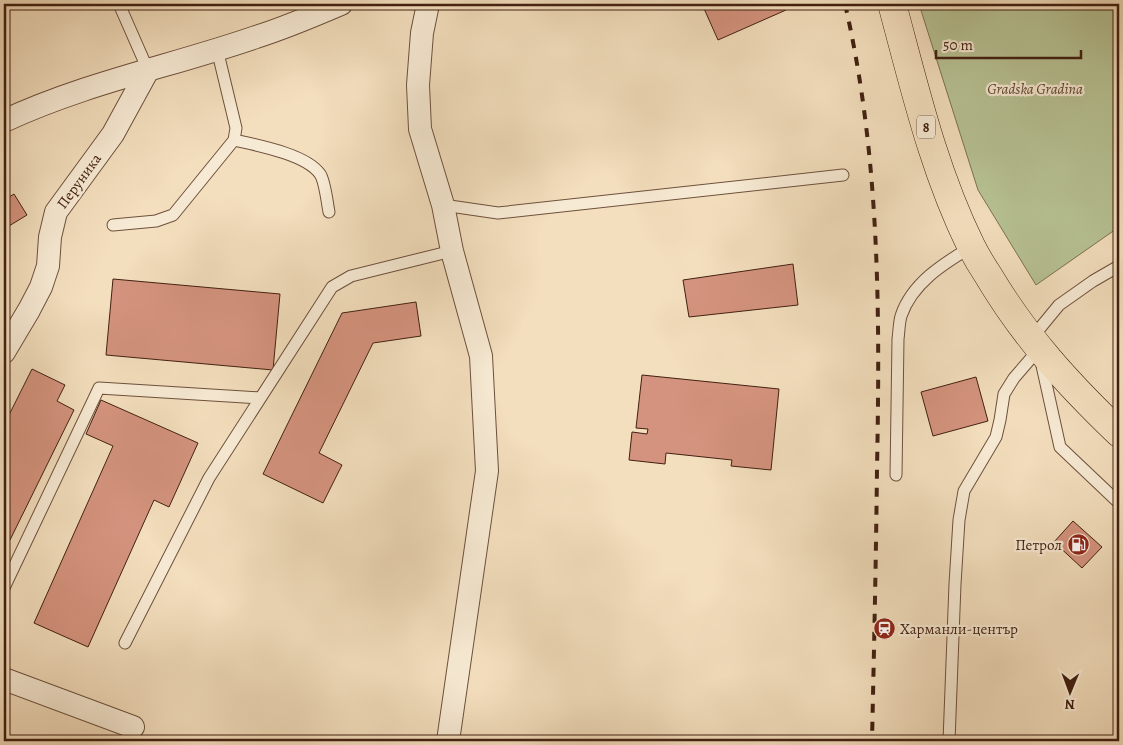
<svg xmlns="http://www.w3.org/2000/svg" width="1123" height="745" viewBox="0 0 1123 745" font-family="Alegreya,serif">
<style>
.park{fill:#b7c294;stroke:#7c7152}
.building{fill:#d4937e;stroke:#422011}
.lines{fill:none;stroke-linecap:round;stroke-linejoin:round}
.service-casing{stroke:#6e503c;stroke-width:13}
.minor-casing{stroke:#6e503c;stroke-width:24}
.primary-casing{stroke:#422011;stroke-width:29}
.service{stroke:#f7ead4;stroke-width:11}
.minor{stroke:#f7ead4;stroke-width:22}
.primary{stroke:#f3debd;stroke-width:28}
.rail{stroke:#422011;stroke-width:4;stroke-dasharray:9 9;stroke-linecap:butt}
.labels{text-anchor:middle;stroke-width:4.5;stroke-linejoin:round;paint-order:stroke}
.shield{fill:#f7ead4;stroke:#785d4c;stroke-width:1}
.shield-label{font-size:14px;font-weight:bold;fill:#422011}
.park-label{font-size:15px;font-style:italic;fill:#5f4832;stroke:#f7ead4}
.street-label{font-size:15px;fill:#422011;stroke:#f7ead4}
.poi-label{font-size:15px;fill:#422011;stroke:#f7ead4;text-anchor:end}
</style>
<rect width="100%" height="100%" fill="#f3debd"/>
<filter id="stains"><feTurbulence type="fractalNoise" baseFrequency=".004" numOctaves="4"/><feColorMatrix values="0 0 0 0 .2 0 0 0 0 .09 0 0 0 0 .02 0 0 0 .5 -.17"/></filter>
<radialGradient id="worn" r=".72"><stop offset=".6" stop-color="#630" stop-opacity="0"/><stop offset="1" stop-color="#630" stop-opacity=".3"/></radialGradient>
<polygon class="park" points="919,4 1119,4 1119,227 1036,285 978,190"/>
<g class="building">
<polygon points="702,4 784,4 786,10 718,40"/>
<polygon points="14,194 27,215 4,229 4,200"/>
<polygon points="793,264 798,305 689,317 683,280"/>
<polygon points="113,279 280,294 273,370 106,355"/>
<polygon points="416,302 421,336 373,343 319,453 342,465 323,503 263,474 342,313"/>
<polygon points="32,369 65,385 57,401 74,410 10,540 4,537 4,425"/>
<polygon points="642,375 779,389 771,470 731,466 732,460 666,453 665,464 629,460 632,432 647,434 648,429 636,428"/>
<polygon points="976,377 988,421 933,436 921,392"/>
<polygon points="101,400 198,443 169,507 154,500 88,647 34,623 113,446 86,434"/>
<polygon points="1073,521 1102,547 1082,568 1054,542"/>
</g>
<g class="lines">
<defs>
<g id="service">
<polyline points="119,4 148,70"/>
<path d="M234 140C256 145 306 154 320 174 325 181 327 202 329 212"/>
<polyline points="443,205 498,213 843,175"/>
<polyline points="113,225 156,221 173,215 234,140 236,128 217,49"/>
<polyline points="1031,339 1059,305 1093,281 1119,266"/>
<polyline points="1041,361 1060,447 1119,503"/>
<path d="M896 475 898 339C899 332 899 323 901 316 912 283 943 264 971 247"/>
<polyline points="4,588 99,388 260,398"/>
<polyline points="125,643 209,478 332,287 351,276 452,251"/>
<polyline points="949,741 955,584 959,520 964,491 996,437 1000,420 1004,394 1014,378 1039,349"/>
</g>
<g id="minor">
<polyline points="428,4 422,33 418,85 420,129 443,205 452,251 481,356 487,471 448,741"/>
<path d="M4 121C85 83 172 66 256 37 285 28 313 16 341 4"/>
<polyline points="4,352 29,310 41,287 48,266 50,237 56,212 113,134 148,70"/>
<polyline points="4,679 133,727"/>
</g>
<path id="primary" d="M892 4C914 85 933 169 971 246 976 256 982 266 988 275 1025 337 1067 383 1119 433"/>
</defs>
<use href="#service" class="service-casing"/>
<use href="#minor" class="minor-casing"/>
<use href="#primary" class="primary-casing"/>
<use href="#service" class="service"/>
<use href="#minor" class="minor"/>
<use href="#primary" class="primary"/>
<path class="rail" d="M845 4C880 156 880 313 877 469 876 560 874 651 872 741"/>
</g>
<defs>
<symbol id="fuel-disc" viewBox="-11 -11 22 22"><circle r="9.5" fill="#8f2418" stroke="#f7ead4"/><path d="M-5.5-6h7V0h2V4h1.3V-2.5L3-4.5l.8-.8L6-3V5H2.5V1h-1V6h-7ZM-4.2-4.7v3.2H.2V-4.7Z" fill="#fff"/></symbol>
<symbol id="station-disc" viewBox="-11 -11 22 22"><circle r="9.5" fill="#8f2418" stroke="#f7ead4"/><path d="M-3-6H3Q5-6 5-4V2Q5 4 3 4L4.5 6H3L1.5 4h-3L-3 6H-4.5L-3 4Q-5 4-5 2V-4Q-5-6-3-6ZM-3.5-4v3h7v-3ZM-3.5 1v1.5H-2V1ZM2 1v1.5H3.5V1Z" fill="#fff"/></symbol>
</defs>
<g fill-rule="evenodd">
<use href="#fuel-disc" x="1066" y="532" width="25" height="25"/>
<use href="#station-disc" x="872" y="616" width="25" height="25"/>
</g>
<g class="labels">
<rect class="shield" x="917" y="115.5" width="18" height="23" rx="4"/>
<g class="shield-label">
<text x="926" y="132">8</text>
</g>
<g class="park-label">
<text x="1035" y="94">Gradska Gradina</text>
</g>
<g class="street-label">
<text transform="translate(79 181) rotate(-54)" y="5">Перуника</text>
</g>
<g class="poi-label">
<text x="1062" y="550">Петрол</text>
<text x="900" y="634" text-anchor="start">Харманли-център</text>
</g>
</g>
<rect width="1123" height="745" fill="none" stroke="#f3debd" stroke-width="20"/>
<rect x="5" y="5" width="1113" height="735" fill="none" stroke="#422011" stroke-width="2.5"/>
<rect x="10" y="10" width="1103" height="725" fill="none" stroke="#422011"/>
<g transform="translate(1070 692) rotate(181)" stroke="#f7ead4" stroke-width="4" paint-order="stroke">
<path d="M0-4L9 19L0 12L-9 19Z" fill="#422011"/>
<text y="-8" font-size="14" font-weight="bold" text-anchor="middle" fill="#422011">N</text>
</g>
<path d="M936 50v8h145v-8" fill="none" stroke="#422011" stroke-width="2.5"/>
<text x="943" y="50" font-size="15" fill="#422011" stroke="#f7ead4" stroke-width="4" paint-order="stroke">50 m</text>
<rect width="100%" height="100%" filter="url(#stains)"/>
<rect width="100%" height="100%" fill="url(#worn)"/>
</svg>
